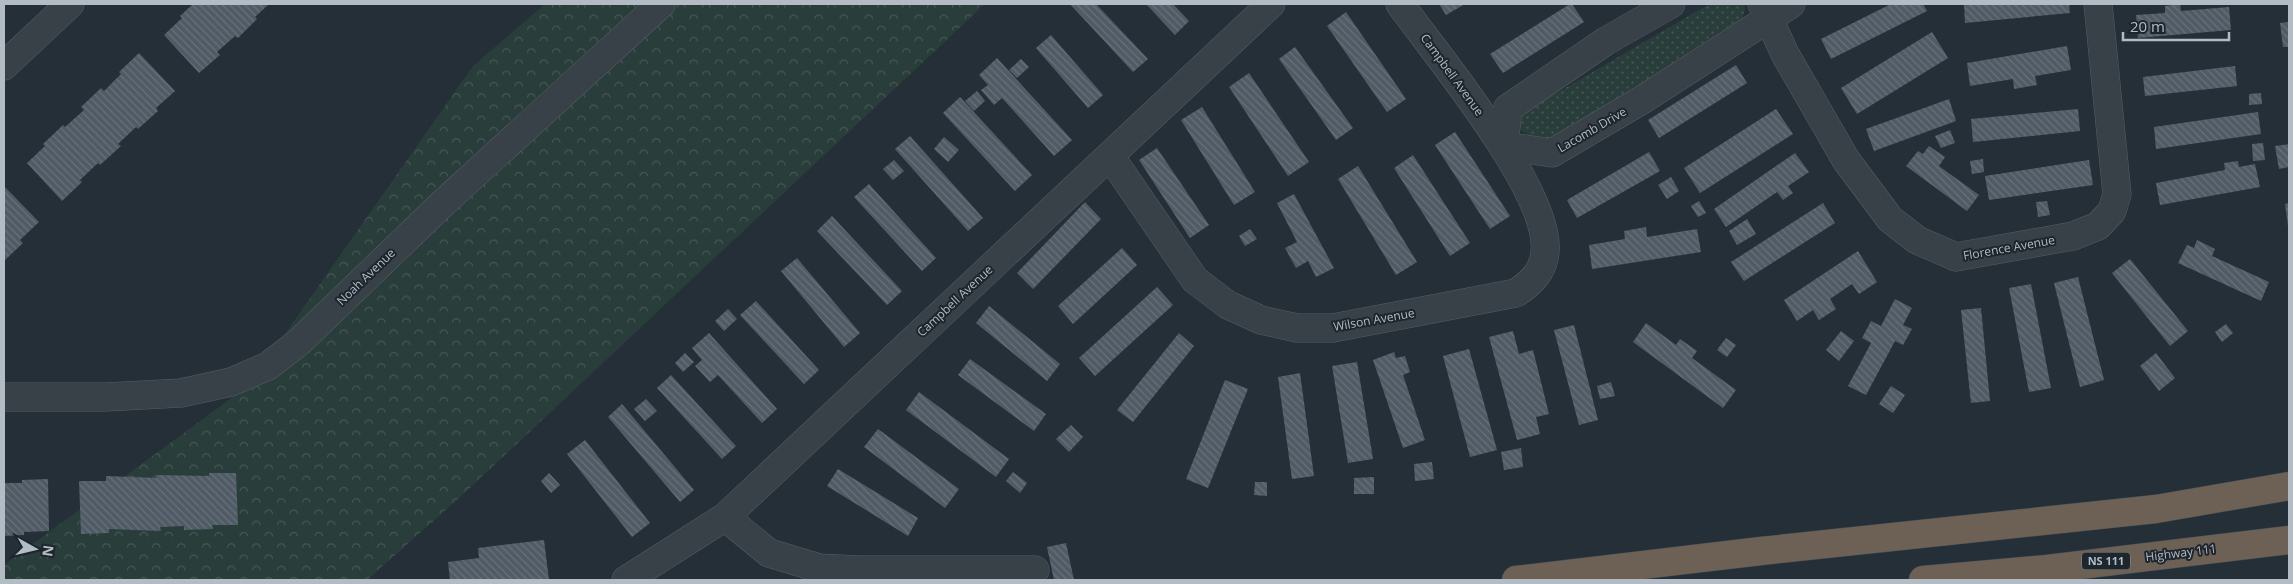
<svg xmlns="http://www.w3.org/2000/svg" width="2293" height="584" viewBox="0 0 2293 584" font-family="'Open Sans',sans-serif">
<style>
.grass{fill:url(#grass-dots)}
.forest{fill:url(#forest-crowns)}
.building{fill:url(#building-back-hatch)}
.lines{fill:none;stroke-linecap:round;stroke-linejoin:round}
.minor-casing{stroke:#565e66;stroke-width:29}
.highway-casing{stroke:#434b53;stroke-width:29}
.minor{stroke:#384048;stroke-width:28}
.highway{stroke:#6d6156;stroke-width:28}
.labels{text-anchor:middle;stroke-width:4;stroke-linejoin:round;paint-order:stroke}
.shield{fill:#1d252d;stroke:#868e97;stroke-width:1}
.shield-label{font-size:11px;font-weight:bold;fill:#b3bbc4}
.street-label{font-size:12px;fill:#b3bbc4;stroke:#1d252d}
</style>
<defs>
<pattern id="grass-dots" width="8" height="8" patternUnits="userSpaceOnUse" patternTransform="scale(1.25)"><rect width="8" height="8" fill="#293d3a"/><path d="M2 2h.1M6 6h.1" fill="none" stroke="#465755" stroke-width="1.8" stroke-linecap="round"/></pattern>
<pattern id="forest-crowns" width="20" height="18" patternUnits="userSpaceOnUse" patternTransform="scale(1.25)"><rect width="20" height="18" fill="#293d3a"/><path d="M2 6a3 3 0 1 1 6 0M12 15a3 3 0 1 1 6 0" fill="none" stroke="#465755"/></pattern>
<pattern id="building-back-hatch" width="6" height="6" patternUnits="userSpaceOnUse" patternTransform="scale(1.25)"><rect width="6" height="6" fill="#505b66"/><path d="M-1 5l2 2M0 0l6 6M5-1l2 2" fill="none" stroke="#67717a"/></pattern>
</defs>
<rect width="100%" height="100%" fill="#242f37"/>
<polygon class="grass" points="1709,4 1744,4 1745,10 1741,22 1720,32 1558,138 1537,140 1519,129 1519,115"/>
<polygon class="forest" points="545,4 985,4 456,501 367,580 4,580 4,565 249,385 473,66"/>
<g class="building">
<polygon points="193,4 269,4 255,17 257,19 238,38 235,36 217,52 220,55 199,73 164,35 182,18 180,16"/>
<polygon points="1070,4 1096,4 1148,59 1133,72"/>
<polygon points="1146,4 1173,4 1189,21 1175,35"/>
<polygon points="1439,4 1465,4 1446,15"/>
<polygon points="1570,4 1572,4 1584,22 1503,73 1490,54"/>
<polygon points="1889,4 1923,4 1927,11 1831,59 1821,39 1889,5"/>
<polygon points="1964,4 2069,4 2070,13 1965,23"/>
<polygon points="2180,4 2181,11 2229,7 2231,30 2138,38 2136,15 2165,13 2165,6"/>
<polygon points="1346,12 1406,99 1387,112 1327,26"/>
<polygon points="2289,22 2289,47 2283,47 2280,23"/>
<polygon points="1932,32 1948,58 1857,114 1841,88"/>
<polygon points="1051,35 1103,95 1088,108 1036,48"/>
<polygon points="2067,46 2071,70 2035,76 2037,85 2014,89 2013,79 1970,86 1967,63"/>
<polygon points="1295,47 1353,128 1336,140 1279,59"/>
<polygon points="139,53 175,91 156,108 158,111 138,129 136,127 118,144 121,146 100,165 98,163 80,180 82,182 62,201 27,163 45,146 43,144 63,125 65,127 84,110 81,107 101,88 104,91 121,74 119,72"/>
<polygon points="997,58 1072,140 1054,156 1002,98 994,105 981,90 988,85 979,75"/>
<polygon points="1021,59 1029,67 1017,78 1009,70"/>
<polygon points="1736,65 1747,83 1659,138 1648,120"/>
<polygon points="2235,66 2237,86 2145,96 2143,77"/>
<polygon points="1249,73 1309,162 1288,176 1229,87"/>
<polygon points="977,91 985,101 974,111 965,101"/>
<polygon points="2261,93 2262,104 2249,105 2249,94"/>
<polygon points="960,97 1032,175 1015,191 943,113"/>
<polygon points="1949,99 1956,121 1874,151 1866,129"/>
<polygon points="1202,107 1255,192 1234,205 1181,120"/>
<polygon points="1776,109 1793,134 1700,193 1684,168"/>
<polygon points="2078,109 2080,131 1973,142 1971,119"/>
<polygon points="2258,112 2261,134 2156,149 2154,127"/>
<polygon points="1950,130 1955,143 1941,148 1935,136"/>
<polygon points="1455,132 1510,216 1490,229 1435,145"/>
<polygon points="910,136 983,218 968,231 895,149"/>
<polygon points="944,137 959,150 948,162 934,149"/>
<polygon points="2263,143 2265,160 2253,161 2252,144"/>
<polygon points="2289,144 2289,167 2279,169 2275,146"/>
<polygon points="1929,146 1945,157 1939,166 1979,195 1967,211 1906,166 1918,151 1923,154"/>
<polygon points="1157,148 1209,225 1190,238 1139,160"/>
<polygon points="1649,152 1660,171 1577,218 1567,200"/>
<polygon points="1795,153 1809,172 1788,186 1793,193 1783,200 1777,192 1726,227 1714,209"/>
<polygon points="1413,155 1470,243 1450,256 1394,168"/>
<polygon points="1983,159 1984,172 1972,174 1970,161"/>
<polygon points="894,160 904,171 893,180 883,169"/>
<polygon points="2089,160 2093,185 1989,200 1985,176"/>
<polygon points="2238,161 2239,167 2255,164 2260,187 2160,205 2156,183 2225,170 2224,163"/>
<polygon points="1358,166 1417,262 1396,275 1338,179"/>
<polygon points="1671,177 1679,191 1667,199 1658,185"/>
<polygon points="869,184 936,258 922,271 854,197"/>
<polygon points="4,186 39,222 20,240 23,243 4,261"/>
<polygon points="1294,194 1334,268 1316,277 1308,261 1296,268 1285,248 1297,242 1277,203"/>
<polygon points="1699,201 1706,213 1698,217 1691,206"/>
<polygon points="2047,201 2050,215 2038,217 2036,202"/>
<polygon points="1085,202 1101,219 1033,289 1017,273"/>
<polygon points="1823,203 1835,223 1744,281 1731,262"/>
<polygon points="2289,203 2289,226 2288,226 2285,204"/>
<polygon points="832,216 902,291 887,305 817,231"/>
<polygon points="1747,219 1756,234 1737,245 1729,231"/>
<polygon points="1646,227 1647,237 1697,229 1701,252 1592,269 1589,245 1625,239 1624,231"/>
<polygon points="1250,229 1257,239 1245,246 1239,236"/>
<polygon points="2197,240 2215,249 2212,256 2269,282 2261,301 2178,263 2187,245 2194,248"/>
<polygon points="1122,248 1137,265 1073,324 1058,306"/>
<polygon points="1858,251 1877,282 1859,294 1852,284 1830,299 1836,309 1819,320 1813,310 1797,321 1784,300"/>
<polygon points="797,258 860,333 844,347 781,271"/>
<polygon points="2130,259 2188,331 2170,346 2112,273"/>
<polygon points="2078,277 2104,380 2080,387 2054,283"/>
<polygon points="2031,284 2051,388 2029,392 2009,288"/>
<polygon points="1157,287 1173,305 1095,376 1079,358"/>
<polygon points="1895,299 1912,308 1903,325 1912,329 1903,345 1895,341 1866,395 1848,386 1871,343 1862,338 1871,321 1881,326"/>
<polygon points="756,301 819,370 804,384 740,315"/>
<polygon points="989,306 1060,364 1047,381 976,323"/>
<polygon points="1981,308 1990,401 1971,403 1961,310"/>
<polygon points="728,309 737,319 724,331 715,321"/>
<polygon points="1646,323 1676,345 1680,339 1697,351 1692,358 1736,390 1723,408 1633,342"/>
<polygon points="2226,324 2233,333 2222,342 2215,332"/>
<polygon points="1574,325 1598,420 1579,425 1554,330"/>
<polygon points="1513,331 1519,354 1533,350 1549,414 1536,417 1540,434 1517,440 1489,337"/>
<polygon points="1841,331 1854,341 1839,361 1826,350"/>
<polygon points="709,333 777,409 762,423 718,375 710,382 695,366 702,360 692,348"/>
<polygon points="1179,333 1194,346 1133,422 1117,410"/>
<polygon points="1726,338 1736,345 1727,357 1717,350"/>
<polygon points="1469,349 1497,450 1470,457 1443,356"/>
<polygon points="1394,352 1396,358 1405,356 1410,372 1403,375 1425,440 1403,448 1373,360"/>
<polygon points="685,353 694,362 683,372 675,363"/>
<polygon points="2156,353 2175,378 2159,391 2140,366"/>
<polygon points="970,359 1046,414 1034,431 958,375"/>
<polygon points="1357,362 1373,459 1348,463 1332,366"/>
<polygon points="1300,373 1314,476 1292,479 1278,377"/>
<polygon points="671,375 736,446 722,459 657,388"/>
<polygon points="1225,380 1248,389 1208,488 1186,479"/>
<polygon points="1611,382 1615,396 1600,399 1597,386"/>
<polygon points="1891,386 1905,395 1893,413 1879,404"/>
<polygon points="919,392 1009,459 996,477 906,410"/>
<polygon points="646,399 657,411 645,421 634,409"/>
<polygon points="622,404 694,490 680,502 608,417"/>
<polygon points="1071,425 1083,437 1069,452 1056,439"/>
<polygon points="878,429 959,489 945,508 864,447"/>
<polygon points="585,440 650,523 632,537 567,454"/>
<polygon points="1521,448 1523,467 1504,470 1501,452"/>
<polygon points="1432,462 1434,479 1415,481 1414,464"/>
<polygon points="838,469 918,518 908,536 827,486"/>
<polygon points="1013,472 1027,483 1020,493 1006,481"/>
<polygon points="209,473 236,473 238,525 212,525 213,529 184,530 184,526 160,527 161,531 109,529 109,533 81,534 79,481 106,481 106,476 157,478 156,475 209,476"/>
<polygon points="549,473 560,485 551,493 541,481"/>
<polygon points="1374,477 1374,494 1354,494 1354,478"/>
<polygon points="48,479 49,531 24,532 24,535 4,536 4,483 22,483 22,480"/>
<polygon points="1255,482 1267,482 1267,496 1254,495"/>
<polygon points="544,540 549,580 450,580 448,562 479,558 478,548"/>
<polygon points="1066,543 1074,580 1054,580 1047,547"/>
</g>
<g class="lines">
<defs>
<g id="minor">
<polyline points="1762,4 1785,54 1846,160 1890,219 1917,240 1956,257 2073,236 2098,226 2112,211 2117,194 2098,4"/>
<polyline points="4,66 70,4"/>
<polyline points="1504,146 1552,153 1642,100 1791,4"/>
<polyline points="1504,146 1508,108 1606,41 1671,4"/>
<path d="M1110 156 1195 280 1228 305 1261 320 1297 328H1333L1516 293C1531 283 1544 271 1545 251 1551 192 1436 54 1400 4"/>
<polyline points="4,397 106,397 181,393 231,382 268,366 298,343 441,205 661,4"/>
<polyline points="725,517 769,553 819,568 859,570 1035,570"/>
<polyline points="626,580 725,517 1271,4"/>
</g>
<g id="highway">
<polyline points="1516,580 1761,551 2156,509 2289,486"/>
<polyline points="1923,580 2047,569 2289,540"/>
</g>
</defs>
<use href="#minor" class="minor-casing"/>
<use href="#highway" class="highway-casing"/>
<use href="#minor" class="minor"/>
<use href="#highway" class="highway"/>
</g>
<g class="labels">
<rect class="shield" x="2082" y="552.5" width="48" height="17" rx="4"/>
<g class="shield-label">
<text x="2106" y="565">NS 111</text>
</g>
<g class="street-label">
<text transform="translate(1452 75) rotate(54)" y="4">Campbell Avenue</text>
<text transform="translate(1592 130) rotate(-30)" y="4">Lacomb Drive</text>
<text transform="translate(2009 248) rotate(-10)" y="4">Florence Avenue</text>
<text transform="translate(366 277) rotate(-44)" y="4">Noah Avenue</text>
<text transform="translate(955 301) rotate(-43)" y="4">Campbell Avenue</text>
<text transform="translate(1374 320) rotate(-10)" y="4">Wilson Avenue</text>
<text transform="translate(2181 553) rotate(-7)" y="4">Highway 111</text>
</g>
</g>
<rect width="2293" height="584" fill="none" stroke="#b3bbc4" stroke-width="10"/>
<g transform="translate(35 549) rotate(98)" stroke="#1d252d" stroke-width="4" paint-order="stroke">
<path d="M0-4L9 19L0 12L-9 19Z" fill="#b3bbc4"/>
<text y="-8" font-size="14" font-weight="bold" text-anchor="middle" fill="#b3bbc4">N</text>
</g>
<path d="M2123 32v8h106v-8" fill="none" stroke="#b3bbc4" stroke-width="2.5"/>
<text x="2130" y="32" font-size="15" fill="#b3bbc4" stroke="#1d252d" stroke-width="4" paint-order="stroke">20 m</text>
</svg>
